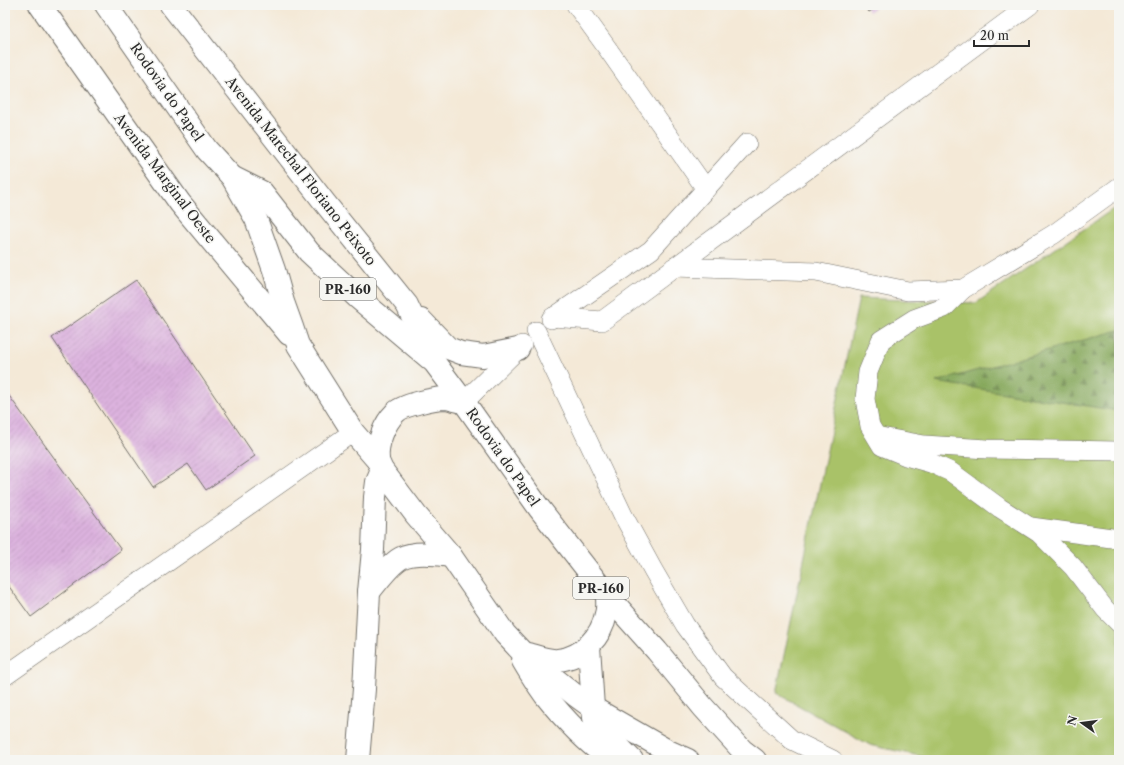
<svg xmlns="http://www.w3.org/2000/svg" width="1124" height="765" viewBox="0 0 1124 765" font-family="'Libre Caslon Text',serif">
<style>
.green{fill:#a9c268;stroke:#6a764a}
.forest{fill:url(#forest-firs);stroke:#586a44}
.building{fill:url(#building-hatch)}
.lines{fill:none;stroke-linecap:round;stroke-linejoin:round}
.minor-casing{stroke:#716e67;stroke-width:20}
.major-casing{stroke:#716e67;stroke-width:24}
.minor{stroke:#fff;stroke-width:19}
.major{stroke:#fff;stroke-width:22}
.labels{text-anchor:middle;stroke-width:3;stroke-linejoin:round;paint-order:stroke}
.shield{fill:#f6f6f2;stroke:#686867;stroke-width:1}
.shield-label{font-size:13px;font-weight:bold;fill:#2b2b2b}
.street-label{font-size:14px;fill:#2b2b2b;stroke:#f6f6f2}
</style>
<defs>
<pattern id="forest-firs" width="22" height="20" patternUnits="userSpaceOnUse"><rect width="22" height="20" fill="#86a85c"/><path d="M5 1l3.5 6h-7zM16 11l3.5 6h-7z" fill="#6e894c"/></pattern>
<pattern id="building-hatch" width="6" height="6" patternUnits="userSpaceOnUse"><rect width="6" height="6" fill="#dcb2de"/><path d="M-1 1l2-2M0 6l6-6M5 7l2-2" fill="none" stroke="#bd99bf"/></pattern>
</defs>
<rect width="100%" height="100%" fill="#f6f6f2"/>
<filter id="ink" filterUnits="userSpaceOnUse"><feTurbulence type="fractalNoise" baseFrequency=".025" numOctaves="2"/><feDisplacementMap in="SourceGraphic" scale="8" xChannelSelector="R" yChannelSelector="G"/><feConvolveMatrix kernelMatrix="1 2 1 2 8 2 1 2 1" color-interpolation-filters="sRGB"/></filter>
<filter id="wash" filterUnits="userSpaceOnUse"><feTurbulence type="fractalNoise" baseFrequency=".012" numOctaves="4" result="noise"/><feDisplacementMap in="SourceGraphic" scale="16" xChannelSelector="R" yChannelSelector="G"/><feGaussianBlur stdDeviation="0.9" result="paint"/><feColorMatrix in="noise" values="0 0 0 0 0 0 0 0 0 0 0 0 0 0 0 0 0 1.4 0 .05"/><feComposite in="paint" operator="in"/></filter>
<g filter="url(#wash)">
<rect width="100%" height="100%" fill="#f4e9d7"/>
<polygon class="green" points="1119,205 1119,760 937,760 870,745 776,693 859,298 976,303"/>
<polygon class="forest" points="1119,330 1119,411 936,382"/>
<g id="blocks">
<g class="building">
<polygon points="864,5 880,5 869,12"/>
<polygon points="136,280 255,456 206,490 188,464 153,487 52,338"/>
<polygon points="7,393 121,550 31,617 5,581 5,394"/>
</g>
</g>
</g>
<g filter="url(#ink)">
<use href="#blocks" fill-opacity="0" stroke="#716e67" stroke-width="1"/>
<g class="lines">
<defs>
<g id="minor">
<polyline points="576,5 605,45 706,189"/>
<polyline points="674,267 816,272 908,291 963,289 1054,234 1119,187"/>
<polyline points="963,289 944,308 914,319 881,340 868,372 865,399 870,426 882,446 906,456 931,463 951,472 1000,508 1039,533 1073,567 1105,609 1119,623"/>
<polyline points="553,317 602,321 1030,5"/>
<polyline points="551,319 651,250 747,143"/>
<polyline points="536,331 623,515 653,570 685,625 723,677 792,740 833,760"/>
<polyline points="464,402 522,345"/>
<polyline points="881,437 924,445 987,449 1119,451"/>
<polyline points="1031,527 1119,539"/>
<polyline points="5,676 353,432"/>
</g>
<g id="major">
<polyline points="40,5 180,203 289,334"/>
<polyline points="106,5 207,150 232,177 256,219 274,270 283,302 292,327 298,345 353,432 378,461 382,470 416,515 451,556 505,634 523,653 575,695 593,708 668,751 688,760"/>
<polyline points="171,5 325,203 407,305 431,356"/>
<polyline points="232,177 262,192 309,252 357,297 434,362 464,402 539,508 607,595 657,651 703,707 742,750 755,760"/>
<polyline points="421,320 448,348 461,353 483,356 518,349"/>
<path d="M378 461C377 451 378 444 382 434 385 426 389 419 395 413 402 405 435 398 446 398 452 399 458 401 464 402"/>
<path d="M369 592C378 581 390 564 401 558 414 551 437 554 451 556"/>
<polyline points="589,646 593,708 594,718 601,729 632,760"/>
<path d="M528 654C538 657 548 661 558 660 582 658 602 636 606 614 608 608 607 601 607 595"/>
<path d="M523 661C530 673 537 684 545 695 564 719 586 742 611 760"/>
<polyline points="358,760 364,689 369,592 373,550 375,497 377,482 382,470"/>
</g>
</defs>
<use href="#minor" class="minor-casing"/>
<use href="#major" class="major-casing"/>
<use href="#minor" class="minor"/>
<use href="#major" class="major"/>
</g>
</g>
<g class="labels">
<g class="shield">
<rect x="320" y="278" width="56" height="22" rx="3"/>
<rect x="573" y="577" width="56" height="22" rx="3"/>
</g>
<g class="shield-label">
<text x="348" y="294">PR-160</text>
<text x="601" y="593">PR-160</text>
</g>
<g class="street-label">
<text transform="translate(167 92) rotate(55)" y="5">Rodovia do Papel</text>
<text transform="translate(301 171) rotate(52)" y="5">Avenida Marechal Floriano Peixoto</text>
<text transform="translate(165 178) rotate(53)" y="5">Avenida Marginal Oeste</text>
<text transform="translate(503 457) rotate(55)" y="5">Rodovia do Papel</text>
</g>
</g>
<rect width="1124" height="765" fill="none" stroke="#f6f6f2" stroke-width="20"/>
<g transform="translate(1082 723) rotate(284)" stroke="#f6f6f2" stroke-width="3" paint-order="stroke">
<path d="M0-3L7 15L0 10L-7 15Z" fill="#2b2b2b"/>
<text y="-6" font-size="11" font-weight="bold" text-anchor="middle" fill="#2b2b2b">N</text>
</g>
<path d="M974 40v6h55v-6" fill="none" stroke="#2b2b2b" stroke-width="2"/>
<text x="980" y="40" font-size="12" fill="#2b2b2b" stroke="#f6f6f2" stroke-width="3" paint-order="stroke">20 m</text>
</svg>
